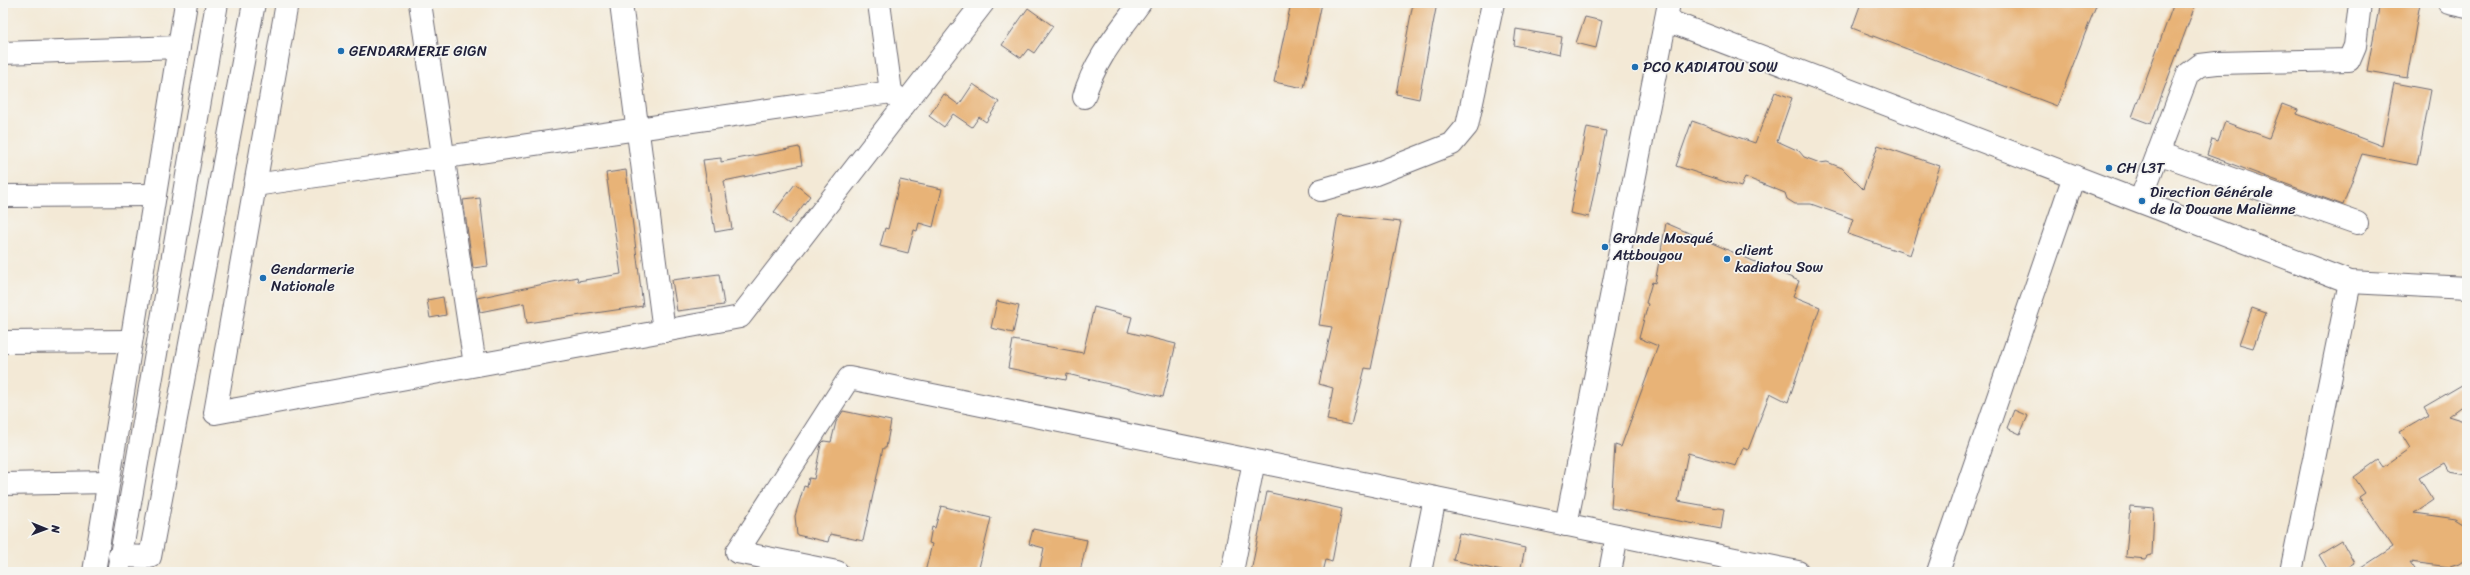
<svg xmlns="http://www.w3.org/2000/svg" width="2470" height="575" viewBox="0 0 2470 575" font-family="Sriracha,sans-serif">
<style>
.building{fill:#e8b377}
.lines{fill:none;stroke-linecap:round;stroke-linejoin:round}
.minor-casing{stroke:#6b6871;stroke-width:24}
.minor{stroke:#fff;stroke-width:22}
.poi-dot{fill:#1f6fb2;stroke:#f6f6f2;stroke-width:1.5}
.labels{text-anchor:middle;stroke-width:3.5;stroke-linejoin:round;paint-order:stroke}
.poi-label{font-size:15px;fill:#22223b;stroke:#f6f6f2;text-anchor:start}
</style>
<rect width="100%" height="100%" fill="#f6f6f2"/>
<filter id="ink" filterUnits="userSpaceOnUse"><feTurbulence type="fractalNoise" baseFrequency=".025" numOctaves="2"/><feDisplacementMap in="SourceGraphic" scale="8" xChannelSelector="R" yChannelSelector="G"/><feConvolveMatrix kernelMatrix="1 2 1 2 8 2 1 2 1" color-interpolation-filters="sRGB"/></filter>
<filter id="wash" filterUnits="userSpaceOnUse"><feTurbulence type="fractalNoise" baseFrequency=".012" numOctaves="4" result="noise"/><feDisplacementMap in="SourceGraphic" scale="16" xChannelSelector="R" yChannelSelector="G"/><feGaussianBlur stdDeviation="0.9" result="paint"/><feColorMatrix in="noise" values="0 0 0 0 0 0 0 0 0 0 0 0 0 0 0 0 0 1.4 0 .05"/><feComposite in="paint" operator="in"/></filter>
<g filter="url(#wash)">
<rect width="100%" height="100%" fill="#f3e9d6"/>
<g id="blocks">
<g class="building">
<polygon points="1291,3 1322,3 1304,88 1274,82"/>
<polygon points="1413,3 1437,3 1419,99 1396,94"/>
<polygon points="1861,3 2097,3 2057,106 1852,28"/>
<polygon points="2174,3 2196,3 2151,124 2132,117"/>
<polygon points="2380,3 2420,3 2407,78 2367,71"/>
<polygon points="1028,8 1053,26 1034,53 1028,49 1021,58 1002,45"/>
<polygon points="1585,17 1602,21 1596,48 1576,43"/>
<polygon points="1516,29 1562,37 1559,55 1514,45"/>
<polygon points="2394,83 2431,90 2417,165 2362,154 2343,205 2207,155 2212,139 2218,141 2225,122 2269,138 2282,104 2298,110 2297,114 2382,146"/>
<polygon points="973,84 999,102 986,122 979,117 972,127 953,114 944,127 929,116 944,94 959,105"/>
<polygon points="1775,92 1792,98 1777,141 1799,151 1804,157 1820,163 1827,162 1842,168 1863,189 1878,145 1940,166 1910,255 1848,234 1853,219 1811,204 1795,204 1787,199 1785,193 1745,177 1741,187 1676,166 1692,121 1755,143"/>
<polygon points="1587,127 1606,131 1589,217 1570,213"/>
<polygon points="799,147 802,165 724,181 732,229 715,232 703,160 721,158 721,162"/>
<polygon points="626,170 643,306 527,323 524,303 480,312 477,298 577,277 578,281 621,274 606,173"/>
<polygon points="900,180 942,189 933,227 919,223 917,231 914,230 908,253 880,246 885,228 888,229"/>
<polygon points="795,184 810,196 789,224 774,212"/>
<polygon points="480,198 488,266 473,268 463,200"/>
<polygon points="1338,215 1401,222 1371,369 1365,368 1351,425 1327,420 1333,388 1319,384 1332,327 1319,325"/>
<polygon points="1666,223 1799,281 1793,296 1820,307 1788,402 1770,393 1748,450 1743,448 1736,466 1688,453 1678,501 1724,509 1721,529 1611,508 1615,445 1621,447 1658,346 1639,338 1648,304 1646,303 1652,282 1655,283"/>
<polygon points="719,274 724,305 677,311 672,280"/>
<polygon points="443,297 446,315 430,318 427,300"/>
<polygon points="997,301 1019,306 1013,333 991,328"/>
<polygon points="1094,307 1132,317 1128,332 1176,344 1163,397 1067,374 1066,380 1008,368 1013,340 1083,353"/>
<polygon points="2252,308 2266,313 2253,348 2239,344"/>
<polygon points="2467,382 2467,402 2448,416 2467,422 2467,475 2450,472 2445,463 2419,478 2433,500 2414,513 2456,519 2464,524 2467,527 2467,558 2459,564 2450,567 2410,562 2417,572 2355,572 2393,547 2359,497 2365,493 2354,477 2378,460 2383,467 2410,448 2400,432 2429,415 2424,407"/>
<polygon points="2014,410 2028,416 2020,434 2007,428"/>
<polygon points="843,411 891,421 886,448 883,448 863,541 830,534 828,542 797,535 795,516 804,486 807,487 809,478 814,479 821,444 824,441 831,442 836,422"/>
<polygon points="1267,492 1342,509 1332,562 1326,560 1323,572 1251,572"/>
<polygon points="941,506 991,518 978,572 925,572 932,544 929,543 932,527 935,528"/>
<polygon points="2130,506 2154,508 2152,555 2148,556 2146,559 2126,557"/>
<polygon points="1033,529 1087,540 1080,572 1039,572 1044,548 1029,544"/>
<polygon points="1459,533 1525,548 1520,572 1506,572 1453,560"/>
<polygon points="2342,541 2354,563 2339,572 2329,572 2319,555"/>
</g>
</g>
</g>
<g filter="url(#ink)">
<use href="#blocks" fill-opacity="0" stroke="#6b6871" stroke-width="1"/>
<g class="lines">
<defs>
<g id="minor">
<polyline points="287,3 215,413 740,317 983,3"/>
<polyline points="420,3 475,365"/>
<polyline points="621,3 664,331"/>
<polyline points="879,3 891,92 903,102"/>
<polyline points="2449,3 2467,7"/>
<polyline points="1666,20 2350,282 2467,288"/>
<polyline points="3,53 179,47"/>
<path d="M1084 97C1094 61 1118 33 1140 3"/>
<polyline points="2158,153 2357,223"/>
<polyline points="255,185 891,92"/>
<polyline points="1321,190 1373,175 1452,144 1467,126 1493,3"/>
<polyline points="3,196 155,195"/>
<polyline points="2140,201 2188,74 2200,65 2217,63 2349,60 2355,46 2360,3"/>
<polyline points="3,342 131,341"/>
<polyline points="3,484 108,482"/>
<polyline points="1566,525 1669,3"/>
<polyline points="119,556 150,557 254,3"/>
<polyline points="94,572 186,3"/>
<polyline points="118,572 217,3"/>
<polyline points="837,572 737,552 849,378 1798,572"/>
<polyline points="1232,572 1254,461"/>
<polyline points="1420,572 1435,498"/>
<polyline points="1610,572 1617,535"/>
<polyline points="1938,572 2074,176"/>
<polyline points="2291,572 2350,282"/>
</g>
</defs>
<use href="#minor" class="minor-casing"/>
<use href="#minor" class="minor"/>
</g>
</g>
<g class="poi-dot">
<circle cx="341" cy="51" r="4"/>
<circle cx="1635" cy="67" r="4"/>
<circle cx="2109" cy="168" r="4"/>
<circle cx="2142" cy="201" r="4"/>
<circle cx="1605" cy="247" r="4"/>
<circle cx="1727" cy="259" r="4"/>
<circle cx="263" cy="278" r="4"/>
</g>
<g class="labels">
<g class="poi-label">
<text x="349" y="56">GENDARMERIE GIGN</text>
<text x="1643" y="72">PCO KADIATOU SOW</text>
<text x="2117" y="173">CH L3T</text>
<text x="2150" y="197">Direction Générale<tspan x="2150" dy="17">de la Douane Malienne</tspan></text>
<text x="1613" y="243">Grande Mosqué<tspan x="1613" dy="17">Attbougou</tspan></text>
<text x="1735" y="255">client<tspan x="1735" dy="17">kadiatou Sow</tspan></text>
<text x="271" y="274">Gendarmerie<tspan x="271" dy="17">Nationale</tspan></text>
</g>
</g>
<rect width="2470" height="575" fill="none" stroke="#f6f6f2" stroke-width="16"/>
<g transform="translate(46 529) rotate(91)" stroke="#f6f6f2" stroke-width="3" paint-order="stroke">
<path d="M0-3L7 15L0 10L-7 15Z" fill="#22223b"/>
<text y="-6" font-size="11" font-weight="bold" text-anchor="middle" fill="#22223b">N</text>
</g>
</svg>
